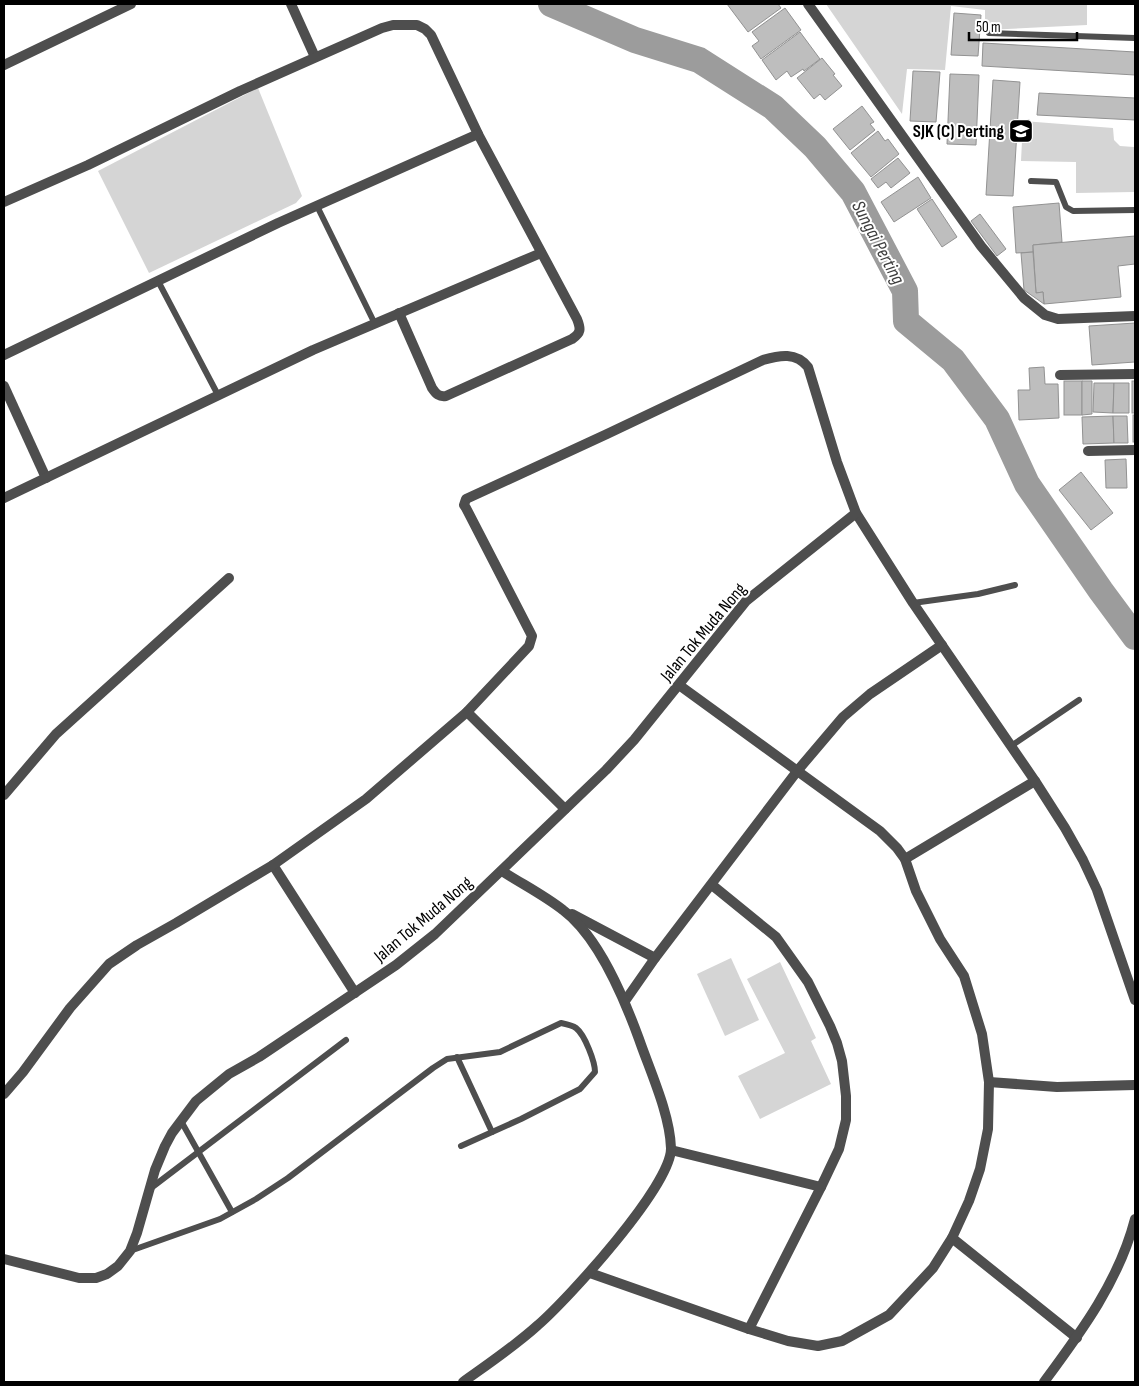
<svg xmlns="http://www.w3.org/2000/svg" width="1139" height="1386" viewBox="0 0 1139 1386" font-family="'Sofia Sans Condensed',sans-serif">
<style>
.green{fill:#d5d5d5}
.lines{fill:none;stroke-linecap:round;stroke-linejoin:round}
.river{stroke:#9c9c9c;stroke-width:26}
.building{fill:#bebebe;stroke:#929292}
.service{stroke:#4e4e4e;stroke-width:6}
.minor{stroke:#4e4e4e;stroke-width:10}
.labels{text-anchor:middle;stroke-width:4;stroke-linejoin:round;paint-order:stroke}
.poi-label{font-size:18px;font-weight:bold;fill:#000;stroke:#fff;text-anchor:end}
.street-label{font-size:18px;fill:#000;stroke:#fff}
.water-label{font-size:19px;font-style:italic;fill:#3d3d3d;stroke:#fff}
</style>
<rect width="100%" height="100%" fill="#fff"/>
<g class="green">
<polygon points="826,4 1087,4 1087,25 985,30 985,10 951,6 945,70 907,69 902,114"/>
<polygon points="258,88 302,196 296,203 149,273 98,171"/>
<polygon points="1023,121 1113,128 1114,140 1120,146 1134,147 1134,192 1076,193 1076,162 1021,161"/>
<polygon points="731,958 759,1020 725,1036 697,974"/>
<polygon points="780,962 816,1038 811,1041 831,1084 760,1119 738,1076 785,1053 747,979"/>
</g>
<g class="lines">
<polyline class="river" points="551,4 635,40 699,60 773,107 815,147 853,192 905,291 906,321 953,360 997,419 1027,484 1101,591 1135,637"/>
</g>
<g class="building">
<polygon points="727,4 778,4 781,8 748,32"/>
<polygon points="785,8 801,30 761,59 752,46 759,41 752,32"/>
<polygon points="954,13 981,15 978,56 951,55"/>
<polygon points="800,32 820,59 804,71 803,69 791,77 787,71 776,80 762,60"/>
<polygon points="983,43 1135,52 1135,75 982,66"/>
<polygon points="822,58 835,74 833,75 842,86 825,100 820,94 814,99 797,78"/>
<polygon points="913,71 940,72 936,122 910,121"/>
<polygon points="950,74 979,75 976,145 947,144"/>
<polygon points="993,80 1020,82 1013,196 986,195"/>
<polygon points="1039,93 1135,98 1135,120 1037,115"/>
<polygon points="862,106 874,122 870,124 875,130 850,150 833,129"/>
<polygon points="878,131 885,141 888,139 899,154 871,177 851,153"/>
<polygon points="898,158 910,173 891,188 886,182 878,188 871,179"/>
<polygon points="918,177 931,198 894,222 881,202"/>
<polygon points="932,199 957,237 942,247 917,209"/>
<polygon points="1059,203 1062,242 1033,245 1033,252 1016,253 1013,207"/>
<polygon points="980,214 1006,249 997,256 971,221"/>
<polygon points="1135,236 1135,264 1118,266 1121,297 1044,304 1043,292 1036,293 1033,245"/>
<polygon points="1033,252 1036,293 1043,292 1044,304 1024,290 1021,253"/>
<polygon points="1135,323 1135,362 1092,365 1089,326"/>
<polygon points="1044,367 1045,384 1058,384 1059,418 1019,420 1018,390 1030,390 1029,368"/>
<rect x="1064" y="381" width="18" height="34"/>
<polygon points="1082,381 1092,381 1092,414 1082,415"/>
<rect x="1132" y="381" width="3" height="32"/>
<polygon points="1094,383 1114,383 1113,413 1093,412"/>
<polygon points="1114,383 1129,383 1129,413 1113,413"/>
<rect x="1133" y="415" width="2" height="27"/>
<polygon points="1113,416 1114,443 1083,444 1082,417"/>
<polygon points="1113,416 1127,416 1128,443 1114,443"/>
<polygon points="1126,459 1127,488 1106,488 1105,460"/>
<polygon points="1081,472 1113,513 1091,530 1059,490"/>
</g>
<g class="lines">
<g class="service">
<polyline points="989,33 1135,38"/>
<polyline points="1031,181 1056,182 1066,207 1073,211 1135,210"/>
<polyline points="317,206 375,324"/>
<polyline points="158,281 218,395"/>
<polyline points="913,603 978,594 1015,585"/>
<polyline points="1011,746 1079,700"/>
<polyline points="457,1057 492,1132"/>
<polyline points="181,1121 232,1212"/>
<polyline points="151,1188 346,1040"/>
<path d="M130 1251 220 1219 256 1199 288 1178 433 1068 447 1059 500 1052 561 1023C566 1024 572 1025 576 1028 585 1035 595 1062 595 1072L580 1089 521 1119 461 1146"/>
</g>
<g class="minor">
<polyline points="291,4 315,57"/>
<polyline points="808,4 981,246 1024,298 1045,315 1058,319 1135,316"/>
<polyline points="4,65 131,4"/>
<path d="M4 202 88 165 240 91 382 28 393 25H417L425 29 431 35 478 134 577 319C581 329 581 333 572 339L446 396C439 397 436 394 432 388L399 313"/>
<polyline points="4,355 278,223 478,134"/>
<polyline points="1060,375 1135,374"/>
<polyline points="4,386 46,478"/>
<polyline points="1088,451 1135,450"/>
<polyline points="4,498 313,350 541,253"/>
<polyline points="467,712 565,809"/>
<polyline points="4,795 56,734 229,578"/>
<polyline points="905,859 1035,781"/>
<polyline points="273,865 355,993"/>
<polyline points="712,885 776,937 808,982 830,1026 837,1043 842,1061 846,1096 846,1120 839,1149 821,1187 749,1329"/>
<polyline points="572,914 655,958"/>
<polyline points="625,1001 655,958 798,770 843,717 870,694 942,645"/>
<polyline points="989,1082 1057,1087 1135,1085"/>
<path d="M4 1094 23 1072 70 1008 109 964 137 945 176 923 273 865 366 799 467 712 529 646 532 636 530 632 466 508 464 505 466 499 607 434 763 360C780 355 796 352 808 367L837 462 856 513 913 603 1035 781 1065 828 1083 860 1097 890 1135 1000"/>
<polyline points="671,1150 821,1187"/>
<polyline points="952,1238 1077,1338"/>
<polyline points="4,1259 79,1278 96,1278 107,1274 118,1266 130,1251 137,1233 155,1170 165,1146 172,1133 196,1101 229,1074 259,1057 396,965 435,934 606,770 634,740 746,601 856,513"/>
<polyline points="590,1273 749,1329 788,1341 818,1346 842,1341 889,1315 933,1268 952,1238 969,1201 980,1169 988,1129 989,1082 982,1034 964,976 940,939 916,891 905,859 897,848 880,831 679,685"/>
<path d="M463 1382C488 1364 515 1346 538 1325 568 1299 672 1185 671 1148 670 1114 650 1071 639 1039 624 998 599 937 563 910 544 895 522 884 502 871"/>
<path d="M1044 1382C1081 1332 1119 1281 1135 1219"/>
</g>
</g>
<defs>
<symbol id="school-square" viewBox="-11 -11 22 22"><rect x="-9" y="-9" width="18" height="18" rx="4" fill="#000" stroke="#fff"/><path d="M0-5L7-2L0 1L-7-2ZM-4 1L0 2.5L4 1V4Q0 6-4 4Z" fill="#fff"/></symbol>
</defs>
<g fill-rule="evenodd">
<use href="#school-square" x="1007" y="117" width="28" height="28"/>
</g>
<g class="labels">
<g class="poi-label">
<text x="1004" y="137">SJK (C) Perting</text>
</g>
<g class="street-label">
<text transform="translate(703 632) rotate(-50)" y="6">Jalan Tok Muda Nong</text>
<text transform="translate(423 919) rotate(-40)" y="6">Jalan Tok Muda Nong</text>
</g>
<g class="water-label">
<text transform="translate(879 242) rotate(62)" y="7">Sungai Perting</text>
</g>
</g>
<rect width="1139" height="1386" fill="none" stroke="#000000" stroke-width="10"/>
<path d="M969 32v8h108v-8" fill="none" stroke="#000000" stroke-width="2.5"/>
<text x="976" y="32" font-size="15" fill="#000000" stroke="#ffffff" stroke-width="4" paint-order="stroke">50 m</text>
</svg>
